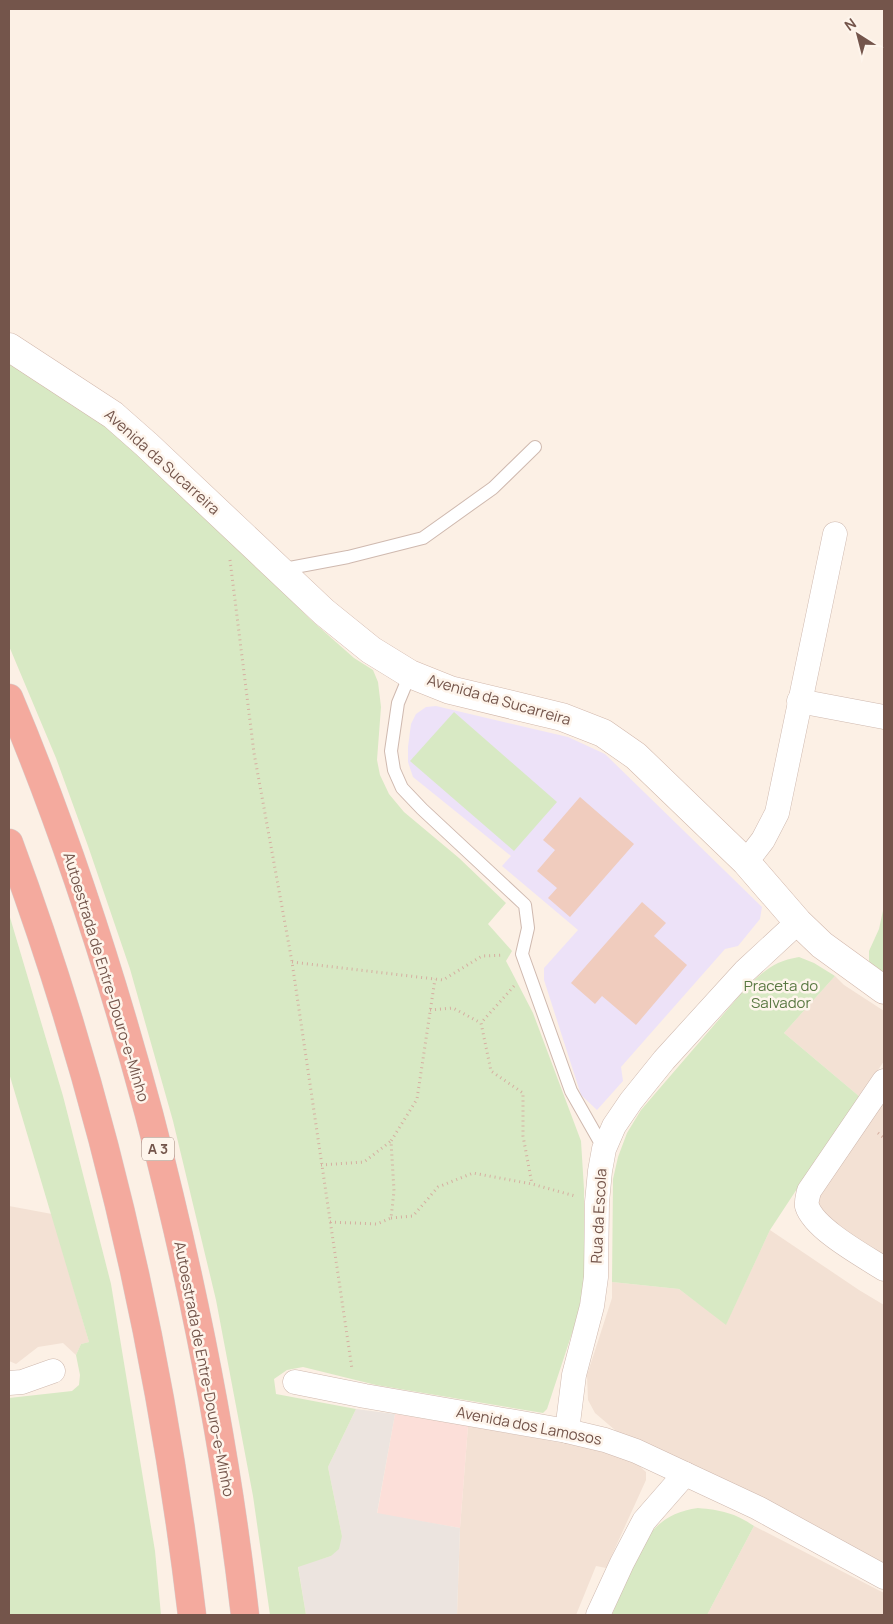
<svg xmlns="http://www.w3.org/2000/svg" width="893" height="1624" viewBox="0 0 893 1624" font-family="Manrope,sans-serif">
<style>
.residential{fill:#f3e1d4}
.commercial{fill:#fcdfd9}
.industrial{fill:#ece4df}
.education{fill:#ede2f8}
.green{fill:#d8e9c4}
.building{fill:#f0ccbe}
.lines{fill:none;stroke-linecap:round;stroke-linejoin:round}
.lane-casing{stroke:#cfb9af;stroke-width:14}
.street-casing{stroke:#cfb9af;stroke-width:25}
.secondary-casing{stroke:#d2b8ac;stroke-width:29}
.highway-casing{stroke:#d8cfcd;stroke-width:29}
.path{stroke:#d5afa1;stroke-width:3;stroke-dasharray:1 4;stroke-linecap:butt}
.lane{stroke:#fff;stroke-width:12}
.street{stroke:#fff;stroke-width:24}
.secondary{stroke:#fff;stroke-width:28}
.highway{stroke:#f4aa9e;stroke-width:28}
.labels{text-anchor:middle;stroke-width:5;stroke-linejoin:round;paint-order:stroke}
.shield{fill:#fef5ec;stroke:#9d857b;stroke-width:1}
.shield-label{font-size:14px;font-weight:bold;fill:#74554b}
.street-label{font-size:15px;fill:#74554b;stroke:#fef5ec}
.park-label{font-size:15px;fill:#5a7943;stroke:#fef5ec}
</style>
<rect width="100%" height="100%" fill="#fcf0e5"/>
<g class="residential">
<polygon points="835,976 844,985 884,1011 884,1061 860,1097 784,1033"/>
<polygon points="884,1096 884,1258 817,1211 815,1194"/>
<polygon points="9,1206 52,1214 89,1342 81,1344 76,1355 63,1343 38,1347 16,1364 9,1361"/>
<polygon points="770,1230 859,1290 884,1305 884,1565 622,1436 595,1413 588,1400 587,1375 612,1298 612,1282 679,1289 726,1324"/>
<polygon points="468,1426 584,1447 634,1461 646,1472 646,1480 606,1568 596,1566 576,1615 457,1615 460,1528"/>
<polygon points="754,1526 884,1593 884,1615 707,1615"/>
</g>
<polygon class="commercial" points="395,1414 468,1426 460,1528 377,1514"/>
<polygon class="industrial" points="356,1409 395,1414 377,1513 460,1528 457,1615 306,1615 298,1566 331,1556 342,1536 328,1467"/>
<polygon class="education" points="436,706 568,737 605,754 762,907 760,919 738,946 725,949 621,1067 623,1081 597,1110 581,1095 544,980 544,968 578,930 502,866 511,856 413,777 408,762 408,747 411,724 416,714 426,707"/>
<g class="green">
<polygon points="9,362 109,427 247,556 310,619 354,658 373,670 378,682 381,707 377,760 380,775 389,794 404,812 459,858 506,903 488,924 512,951 506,961 533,1013 581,1141 584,1189 584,1242 588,1264 577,1318 547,1409 543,1413 376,1385 303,1367 287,1370 274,1379 276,1394 356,1409 328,1467 342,1536 339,1549 331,1556 298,1567 306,1615 270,1615 253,1496 216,1300 173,1121 130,969 88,846 56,758 9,646"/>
<polygon points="454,712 557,802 514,851 410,761"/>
<polygon points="884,906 884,975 874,969 869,961 869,951 879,929"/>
<polygon points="9,914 63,1096 111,1284 155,1551 161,1615 9,1615 9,1398 72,1391 79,1385 80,1375 76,1355 81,1344 89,1342 9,1073"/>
<path d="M799 957 814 963 835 976 784 1033 860 1097 816 1160 770 1230 726 1325 679 1289 612 1282 613 1179 618 1157 627 1133 641 1110 746 988C764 971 774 961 799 957Z"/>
<path d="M698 1508C721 1510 735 1513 754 1526L707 1615H612C631 1570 640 1515 698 1508Z"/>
</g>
<g class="building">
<polygon points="580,797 634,844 570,917 548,898 557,888 537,871 555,850 543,840"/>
<polygon points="642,902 666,923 654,936 687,965 636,1025 602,996 595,1004 571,983"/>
</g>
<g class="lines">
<defs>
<g id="lane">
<polyline points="279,570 348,557 423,538 493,488 535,447"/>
<polyline points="410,674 398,703 391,751 394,770 402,788 422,809 525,905 528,928 522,954 571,1091 604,1149"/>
</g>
<g id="street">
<polyline points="799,701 884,717"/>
<polyline points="746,862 763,840 777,813 835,534"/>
<path d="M884 1081 809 1191C808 1196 806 1202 807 1206 814 1229 864 1256 884 1269"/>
<polyline points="295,1382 365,1396 567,1431 605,1440 636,1451 758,1508 884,1577"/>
<polyline points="9,1383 22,1382 53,1371"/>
<polyline points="567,1431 574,1375 592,1306 596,1277 597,1202 600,1171 604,1149 614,1126 631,1101 664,1060 745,971 798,922"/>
<polyline points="598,1615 622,1563 644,1521 685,1474"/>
</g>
<polyline id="secondary" points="9,347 113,415 147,445 324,612 371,650 410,674 450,690 562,717 603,733 636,756 746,862 798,922 822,945 884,990"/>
<g id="highway">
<path d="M9 698C66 833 111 973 149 1114 192 1279 226 1446 245 1615"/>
<path d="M9 843C101 1091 161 1353 192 1615"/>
</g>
</defs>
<use href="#lane" class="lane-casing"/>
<use href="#street" class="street-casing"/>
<use href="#secondary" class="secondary-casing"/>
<use href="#highway" class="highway-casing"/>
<g class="path">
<polyline points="230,560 254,753 292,962 352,1369"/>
<polyline points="292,962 443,980 482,956 504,955"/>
<polyline points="514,986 481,1023 491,1071 523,1093 523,1136 532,1184"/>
<polyline points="430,1010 453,1008 481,1023"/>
<polyline points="878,1133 884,1138"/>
<polyline points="321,1165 364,1162 391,1141"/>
<polyline points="391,1218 413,1216 438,1187 473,1173 532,1184 575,1196"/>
<polyline points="330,1222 377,1224 391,1218 394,1191 391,1141 417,1099 435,979"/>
</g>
<use href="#lane" class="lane"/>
<use href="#street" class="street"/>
<use href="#secondary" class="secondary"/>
<use href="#highway" class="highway"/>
</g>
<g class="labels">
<rect class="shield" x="142" y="1137.5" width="32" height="23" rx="4"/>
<g class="shield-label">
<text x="158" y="1154">A 3</text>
</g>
<g class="street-label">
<text transform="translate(162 462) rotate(42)" y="5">Avenida da Sucarreira</text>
<text transform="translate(499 700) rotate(16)" y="5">Avenida da Sucarreira</text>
<text transform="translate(106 977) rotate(73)" y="5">Autoestrada de Entre-Douro-e-Minho</text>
<text transform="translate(599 1216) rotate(-87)" y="5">Rua da Escola</text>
<text transform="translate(204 1369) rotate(79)" y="5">Autoestrada de Entre-Douro-e-Minho</text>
<text transform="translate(529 1426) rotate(11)" y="5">Avenida dos Lamosos</text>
</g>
<g class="park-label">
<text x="781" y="991">Praceta do<tspan x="781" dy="17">Salvador</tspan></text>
</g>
</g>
<rect width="893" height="1624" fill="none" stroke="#74554b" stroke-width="20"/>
<g transform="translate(858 35) rotate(324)" stroke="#fef5ec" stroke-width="4" paint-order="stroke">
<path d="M0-4L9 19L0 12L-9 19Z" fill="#74554b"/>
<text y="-8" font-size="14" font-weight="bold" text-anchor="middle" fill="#74554b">N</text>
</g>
</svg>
